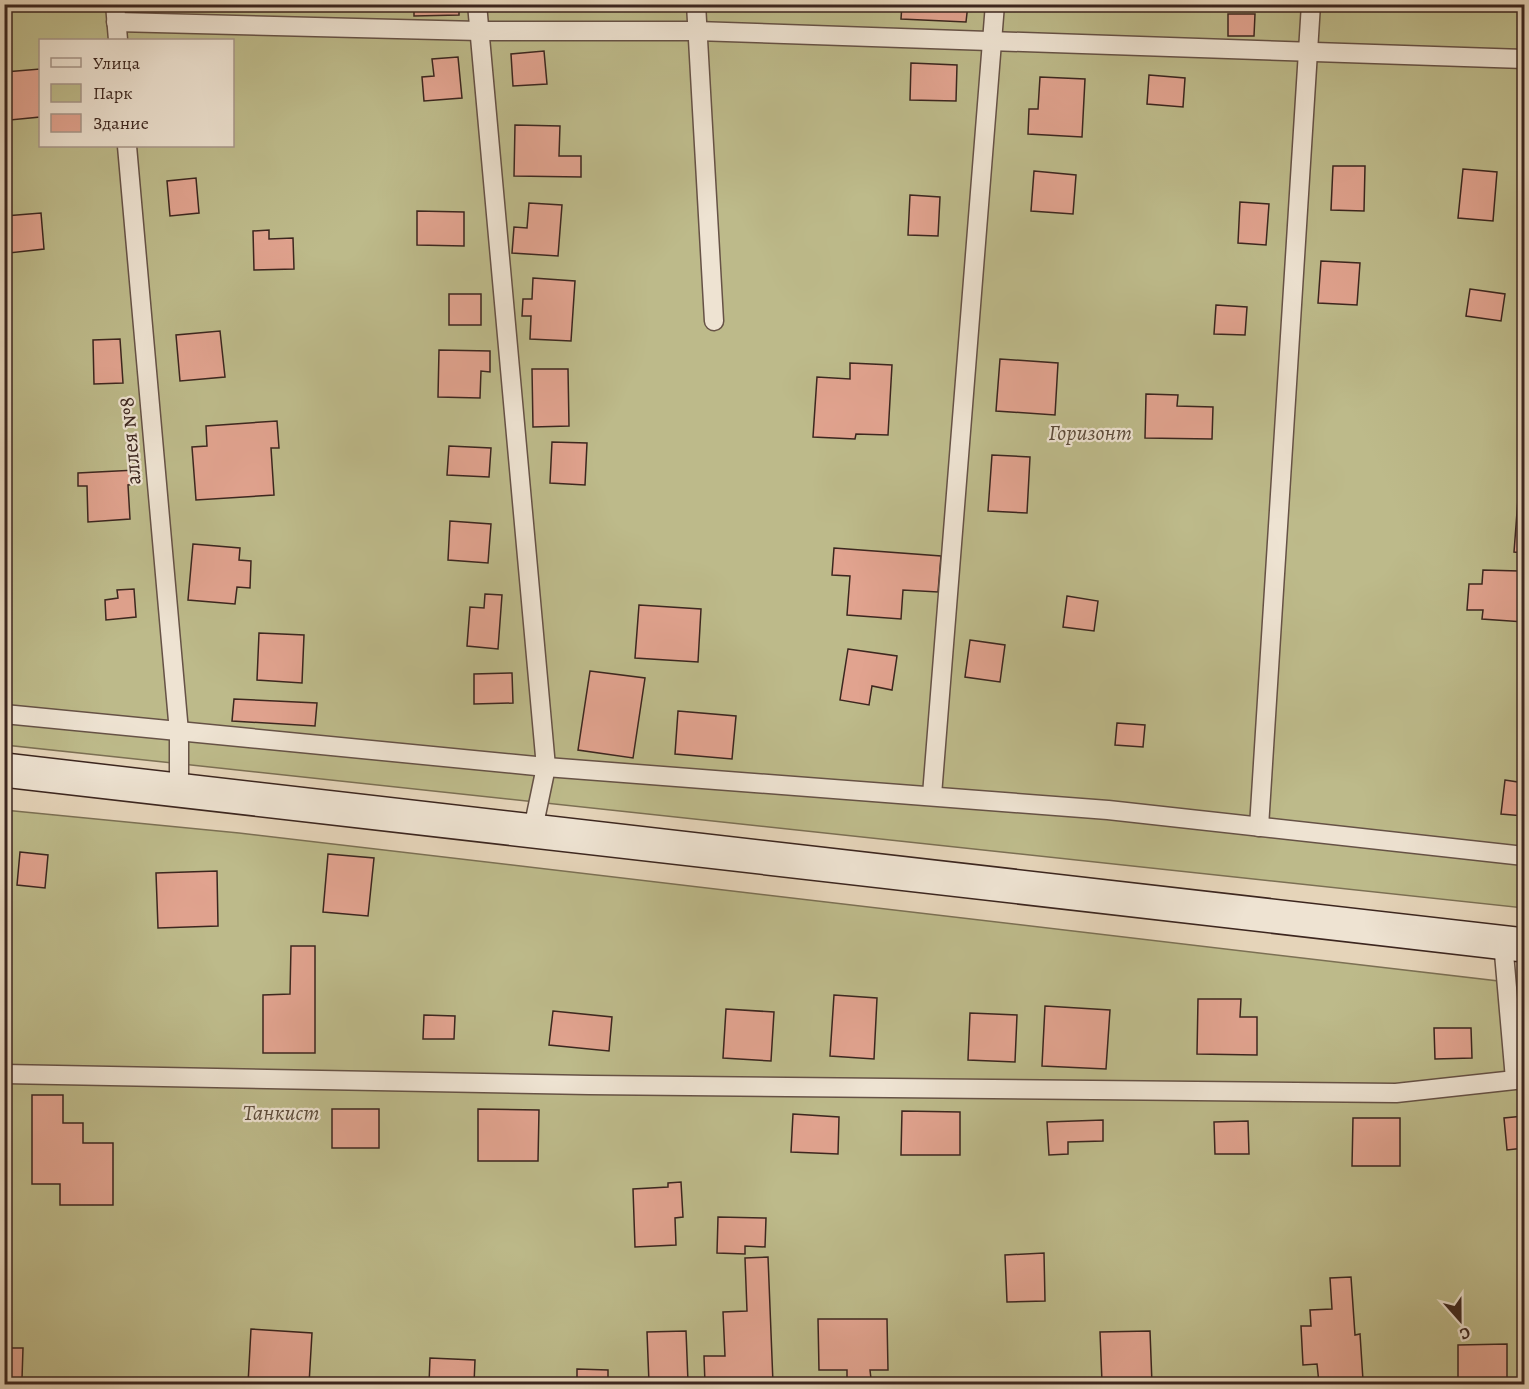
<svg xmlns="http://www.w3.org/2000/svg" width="1529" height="1389" viewBox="0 0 1529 1389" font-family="Alegreya,serif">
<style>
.green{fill:#bdba8a;stroke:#7c7054;stroke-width:1.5;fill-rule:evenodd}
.building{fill:#e1a38f;stroke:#3c261f;stroke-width:1.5}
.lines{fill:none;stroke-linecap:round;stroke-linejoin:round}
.lane-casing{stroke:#665246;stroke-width:21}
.secondary-casing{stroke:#3c261f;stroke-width:36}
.lane{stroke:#eee3d2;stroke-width:18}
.secondary{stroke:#eee3d2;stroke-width:33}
.labels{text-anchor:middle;stroke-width:4.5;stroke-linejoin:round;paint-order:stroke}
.park-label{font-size:22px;font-style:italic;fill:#5c4b3a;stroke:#eee3d2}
.street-label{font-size:22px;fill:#3c261f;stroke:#eee3d2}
</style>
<rect width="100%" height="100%" fill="#e5d4b9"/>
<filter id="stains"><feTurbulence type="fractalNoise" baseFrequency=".00333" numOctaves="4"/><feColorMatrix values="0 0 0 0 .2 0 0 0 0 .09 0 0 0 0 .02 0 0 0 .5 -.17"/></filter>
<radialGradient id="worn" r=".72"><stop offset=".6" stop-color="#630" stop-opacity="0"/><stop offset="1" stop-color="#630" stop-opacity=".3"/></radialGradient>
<g class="green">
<path d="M5 5H1524V908L5 745ZM40 40H232V146H40Z"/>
<polygon points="4,810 239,833 1524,984 1524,1384 5,1384"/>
</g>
<g class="building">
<polygon points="414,4 459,4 459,15 414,16"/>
<polygon points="902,4 968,4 966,22 901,19"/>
<polygon points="1344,4 1376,4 1375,11 1344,9"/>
<polygon points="1228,14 1255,14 1254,36 1228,36"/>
<polygon points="544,51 547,84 513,86 511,54"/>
<polygon points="458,57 462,98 424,101 422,77 434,76 432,59"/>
<polygon points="911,63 957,65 956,101 910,100"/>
<polygon points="40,69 40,117 10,120 5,72"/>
<polygon points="1149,75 1185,78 1183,107 1147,104"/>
<polygon points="1040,77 1085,79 1082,137 1028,134 1029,109 1038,109"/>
<polygon points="515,125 560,126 559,156 581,156 581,177 514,176"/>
<polygon points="1333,166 1365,166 1364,211 1331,210"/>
<polygon points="1463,169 1497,172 1493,221 1458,218"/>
<polygon points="1034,171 1076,175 1073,214 1031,211"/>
<polygon points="196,178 199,213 170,216 167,181"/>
<polygon points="910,195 940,197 938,236 908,235"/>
<polygon points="1240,202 1269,204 1266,245 1238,243"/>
<polygon points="529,203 562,205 558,256 512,253 514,227 527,228"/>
<polygon points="417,211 464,212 464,246 417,245"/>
<polygon points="41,213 44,249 9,253 5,216"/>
<polygon points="269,230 269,239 293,238 294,269 254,270 253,231"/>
<polygon points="1321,261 1360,263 1357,305 1318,303"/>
<polygon points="533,278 575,281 571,341 530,339 531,316 522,316 523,299 532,299"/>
<polygon points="1470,289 1505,294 1501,321 1466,316"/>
<rect x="449" y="294" width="32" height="31"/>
<polygon points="1216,305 1247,307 1245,335 1214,334"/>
<polygon points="220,331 225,377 180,381 176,335"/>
<polygon points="120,339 123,383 94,384 93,340"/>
<polygon points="439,350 490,351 490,372 481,371 480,398 438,397"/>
<polygon points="1000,359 1058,363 1055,415 996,411"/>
<polygon points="850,363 892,365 888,435 856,434 855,439 813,437 817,377 850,379"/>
<polygon points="532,369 568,369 569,426 533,427"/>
<polygon points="1146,394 1178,395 1177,406 1213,407 1212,439 1145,438"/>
<polygon points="277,421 279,448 271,448 274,495 196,500 192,447 207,446 206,426"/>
<polygon points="552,442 587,443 585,485 550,483"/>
<polygon points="449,446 491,448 489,477 447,475"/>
<polygon points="992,455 1030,457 1027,513 988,511"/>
<polygon points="136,470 137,484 128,485 130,519 88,522 87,486 78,486 78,473"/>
<polygon points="1518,499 1524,500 1524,553 1514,552"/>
<polygon points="450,521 491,524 488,563 448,560"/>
<polygon points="193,544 240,548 239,560 251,561 250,588 237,587 235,604 188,600"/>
<polygon points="834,548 941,556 938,592 903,590 901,619 847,615 850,576 832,575"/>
<polygon points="1483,570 1519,571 1518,584 1524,585 1524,622 1482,619 1483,610 1467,610 1469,584 1482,584"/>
<polygon points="134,589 136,617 106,620 105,600 118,598 117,590"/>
<polygon points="485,594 502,595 498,649 467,646 470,607 484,608"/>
<polygon points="1067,596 1098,601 1094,631 1063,627"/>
<polygon points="639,605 701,609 698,662 635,658"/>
<polygon points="259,633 304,635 302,683 257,680"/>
<polygon points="970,640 1005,645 1000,682 965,677"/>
<polygon points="848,649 897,656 892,690 872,686 869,705 840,700"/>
<polygon points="590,671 645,678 633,758 578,750"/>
<polygon points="512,673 513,703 474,704 474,674"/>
<polygon points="234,699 317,703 315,726 232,721"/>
<polygon points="678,711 736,716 732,759 675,754"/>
<polygon points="1117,723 1145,725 1143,747 1115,745"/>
<polygon points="1505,780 1524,783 1524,816 1501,814"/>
<polygon points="20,852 48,855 45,888 17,885"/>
<polygon points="328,854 374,858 368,916 323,912"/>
<polygon points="217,871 218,926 158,928 156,873"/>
<polygon points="291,946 315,946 315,1053 263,1053 263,995 290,994"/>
<polygon points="834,995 877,998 874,1059 830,1056"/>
<polygon points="1198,999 1241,999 1240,1017 1257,1017 1257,1055 1197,1054"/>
<polygon points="1045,1006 1110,1010 1106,1069 1042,1066"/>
<polygon points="726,1009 774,1012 771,1061 723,1058"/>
<polygon points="553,1011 612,1017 609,1051 549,1045"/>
<polygon points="970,1013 1017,1015 1015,1062 968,1060"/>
<polygon points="424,1015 455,1016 454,1039 423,1039"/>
<polygon points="1434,1028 1471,1028 1472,1058 1435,1059"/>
<polygon points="32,1095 63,1095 63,1123 83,1123 83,1143 113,1143 113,1205 60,1205 60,1184 32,1184"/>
<rect x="332" y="1109" width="47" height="39"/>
<polygon points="478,1109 539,1110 538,1161 478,1161"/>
<polygon points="902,1111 960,1112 960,1155 901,1155"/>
<polygon points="793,1114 839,1117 838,1154 791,1152"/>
<polygon points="1524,1116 1524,1148 1507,1150 1504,1118"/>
<polygon points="1353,1118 1400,1118 1400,1166 1352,1166"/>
<polygon points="1103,1120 1103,1141 1068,1142 1068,1154 1049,1155 1047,1122"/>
<polygon points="1248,1121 1249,1154 1215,1154 1214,1122"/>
<polygon points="681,1182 683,1217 675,1218 676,1245 635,1247 633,1189 668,1187 668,1183"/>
<polygon points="718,1217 766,1218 765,1247 745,1246 745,1254 717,1253"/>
<polygon points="1044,1253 1045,1301 1007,1302 1005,1255"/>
<polygon points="768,1257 773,1383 705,1384 704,1356 725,1356 723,1312 747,1311 745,1258"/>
<polygon points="1351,1277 1355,1335 1360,1334 1363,1380 1319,1383 1317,1364 1303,1365 1301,1326 1311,1326 1310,1310 1332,1309 1330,1278"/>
<polygon points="818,1319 887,1319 888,1370 870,1370 871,1379 847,1379 847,1370 819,1370"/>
<polygon points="251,1329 312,1333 309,1384 248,1384"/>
<polygon points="686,1331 688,1382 649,1383 647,1332"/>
<polygon points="1150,1331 1152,1384 1102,1382 1100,1332"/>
<polygon points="1507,1344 1507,1378 1458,1379 1458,1345"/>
<polygon points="4,1348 23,1348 22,1379 4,1379"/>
<polygon points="430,1358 475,1360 474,1384 429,1384"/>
<polygon points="577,1369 608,1370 608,1384 577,1384"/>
</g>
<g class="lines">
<defs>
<g id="lane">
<polyline points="115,4 118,40"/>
<polyline points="477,4 546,767 533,829"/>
<polyline points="696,4 714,321"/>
<polyline points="116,22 479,31 696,31 1524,59"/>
<polyline points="127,146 179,732 179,789"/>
<polyline points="4,714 546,767 1108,810 1524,856"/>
<polyline points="932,795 995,4"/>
<polyline points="1259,827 1311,4"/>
<polyline points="1503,942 1515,1079"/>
<polyline points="4,1074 589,1085 1396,1093 1524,1079"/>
</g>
<polyline id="secondary" points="4,770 1524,945"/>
</defs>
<use href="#lane" class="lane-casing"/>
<use href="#secondary" class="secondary-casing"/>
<use href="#lane" class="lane"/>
<use href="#secondary" class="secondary"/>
</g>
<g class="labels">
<g class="park-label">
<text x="1090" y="440">Горизонт</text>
<text x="281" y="1120">Танкист</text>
</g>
<g class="street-label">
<text transform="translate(129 441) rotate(-95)" y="8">аллея №8</text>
</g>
</g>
<rect width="1529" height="1389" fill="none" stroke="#e5d4b9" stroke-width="24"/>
<rect x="6" y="6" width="1517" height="1377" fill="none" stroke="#3c261f" stroke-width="3"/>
<rect x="12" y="12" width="1505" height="1365" fill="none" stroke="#3c261f" stroke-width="1.5"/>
<rect x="39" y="39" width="195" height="108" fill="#eee3d2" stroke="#a7978a" stroke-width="1.5"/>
<rect x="51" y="58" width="30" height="9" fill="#eee3d2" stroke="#a7978a" stroke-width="1.5"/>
<text x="93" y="69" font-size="18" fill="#3c261f">Улица</text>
<rect x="51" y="84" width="30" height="18" fill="#bdba8a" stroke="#a7978a" stroke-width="1.5"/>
<text x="93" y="99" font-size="18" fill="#3c261f">Парк</text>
<rect x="51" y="114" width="30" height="18" fill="#e1a38f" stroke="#a7978a" stroke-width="1.5"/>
<text x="93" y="129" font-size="18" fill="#3c261f">Здание</text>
<g transform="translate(1460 1320) rotate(159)" stroke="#eee3d2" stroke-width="4.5" paint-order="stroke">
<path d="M0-4.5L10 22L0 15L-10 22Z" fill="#3c261f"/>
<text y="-9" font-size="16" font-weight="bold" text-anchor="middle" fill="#3c261f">С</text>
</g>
<rect width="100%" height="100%" filter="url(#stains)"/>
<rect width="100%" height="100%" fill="url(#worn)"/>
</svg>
